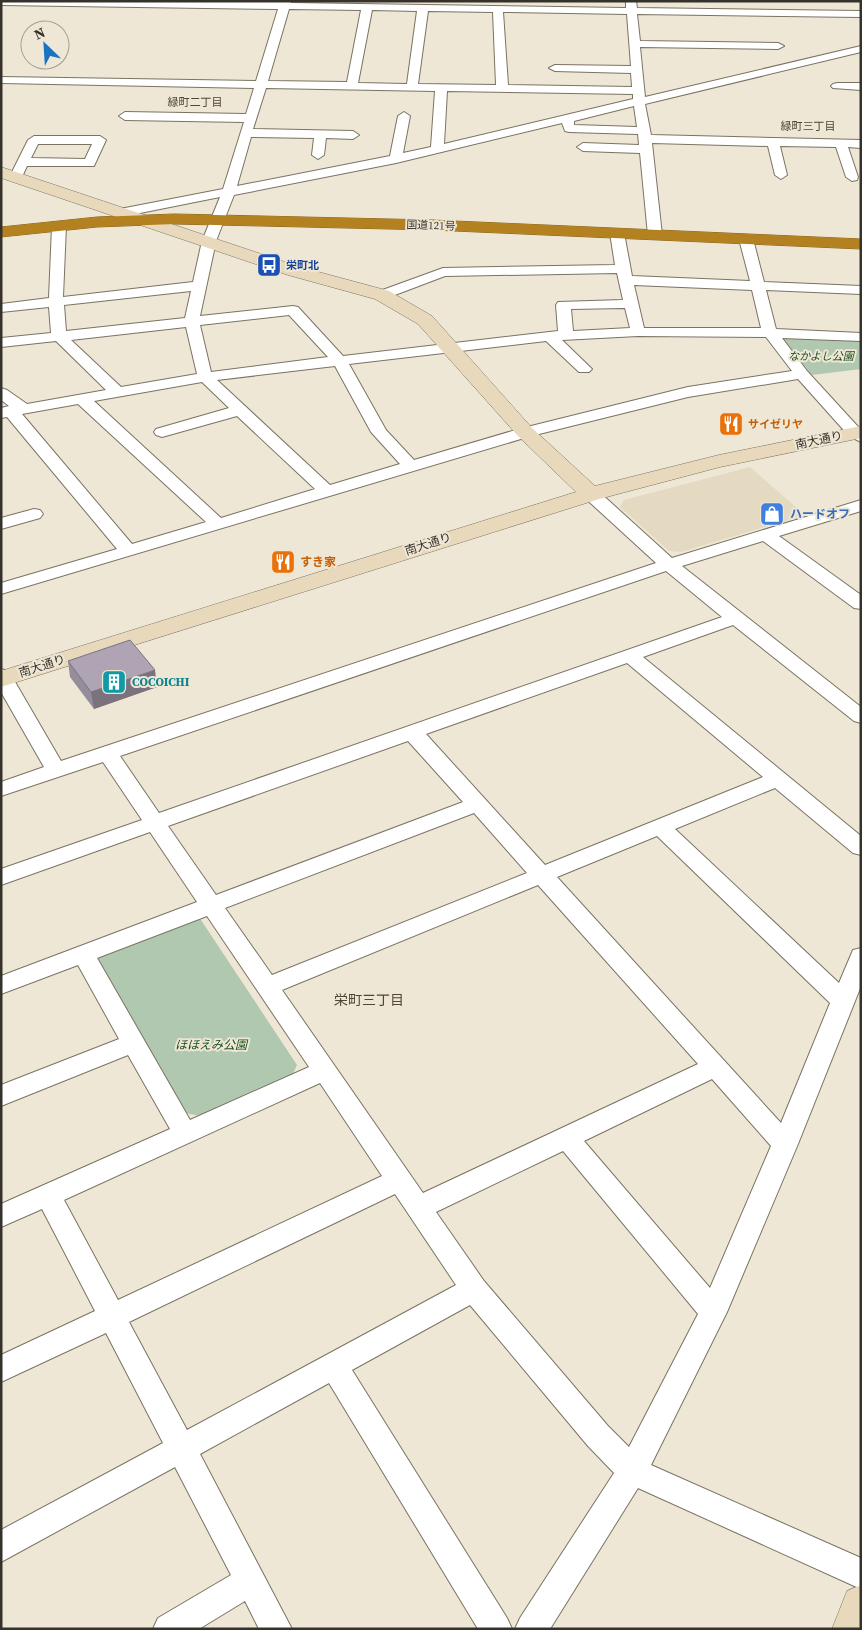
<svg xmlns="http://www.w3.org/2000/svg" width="862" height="1630" viewBox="0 0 862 1630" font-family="'Source Serif 4','Noto Sans JP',serif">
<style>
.built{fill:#e4d9c1}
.green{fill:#b1c8b0}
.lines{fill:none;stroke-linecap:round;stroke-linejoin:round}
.street-casing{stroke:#7a7363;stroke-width:2}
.secondary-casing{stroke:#7a7363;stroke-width:1}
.highway-casing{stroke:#886524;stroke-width:1}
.street{fill:#fff;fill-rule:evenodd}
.secondary{fill:#e8d9bc;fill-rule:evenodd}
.highway{fill:#b48121;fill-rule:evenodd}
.wall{fill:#968d9b}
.shaded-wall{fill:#7a737e}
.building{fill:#afa4b4;stroke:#7a737e}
.labels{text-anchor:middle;stroke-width:4;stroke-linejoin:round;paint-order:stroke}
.far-neighbourhood-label{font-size:11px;fill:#4d4738;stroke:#efe7d5}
.far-street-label{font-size:11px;fill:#35322b;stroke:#efe7d5}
.far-transit-label{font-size:11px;font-weight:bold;fill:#164399;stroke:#efe7d5;text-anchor:start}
.far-park-label{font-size:11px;font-style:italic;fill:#184e1c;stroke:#efe7d5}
.far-food-label{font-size:11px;font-weight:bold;fill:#c56008;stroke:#efe7d5;text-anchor:start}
.street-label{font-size:12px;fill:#35322b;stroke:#efe7d5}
.shop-label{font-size:12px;font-weight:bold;fill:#366cbe;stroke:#efe7d5;text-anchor:start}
.food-label{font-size:12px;font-weight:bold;fill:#c56008;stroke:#efe7d5;text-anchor:start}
.culture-label{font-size:12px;font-weight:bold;fill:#0d838f;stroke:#efe7d5;text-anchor:start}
.park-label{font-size:12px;font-style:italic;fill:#184e1c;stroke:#efe7d5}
.neighbourhood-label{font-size:14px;fill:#4d4738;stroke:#efe7d5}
</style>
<rect width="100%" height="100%" fill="#efe7d5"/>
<polygon class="built" points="750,467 805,515 681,552 669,551 620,507 624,500"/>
<g class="green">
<polygon points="789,336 861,340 861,369 812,375 782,341"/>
<polygon points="185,919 201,920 297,1065 292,1076 200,1116 180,1112 96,960 104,949"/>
</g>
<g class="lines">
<defs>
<g id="street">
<path d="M1 1H291V3L626 8V1H636L637 8 861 11V17L637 14 640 41 778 43 784 46 778 49 640 47 645 97 861 46V52L645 104 651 135 861 140V148L848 147 858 177 857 180 852 181 846 177 836 147 780 146 787 175 781 179 775 175 768 146 652 143 662 235 655 239 648 235 640 153 583 151 577 147 583 143 639 145 638 134 569 132 565 131 562 123 396 163 234 195 216 241 200 316 293 306 298 307 343 356 558 331 556 305 558 302 623 300 617 273 445 276 387 298H377L375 295 377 292 443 268 615 265 610 233 617 229 624 233 632 276 750 281 739 239 746 235 753 239 764 282 861 286V294L766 290 776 329 861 333V341L782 338 807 371 861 430V442L849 436 798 379 688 397 531 436 1 594V583L117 549 7 417 1 418V408L9 406 1 400V388L7 390 27 404 106 390 56 341 1 347V338L51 333 49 307 1 312V304L49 298 52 226 59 222 66 226 63 297 193 282 202 241 220 197 120 217 113 213 120 209 223 189 244 122 125 120 119 116 125 112 246 114 254 88 1 83V77L256 81 278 9 1 5ZM289 9 361 10 347 82 268 81ZM372 10 417 11 407 84 358 83ZM428 11 493 12 496 85 418 84ZM503 12 627 14 631 66 555 65 549 68 555 71 631 73 632 87 508 85ZM266 88 435 91 431 147 403 153 410 116 404 112 398 116 390 156 237 186 251 137 314 138 312 155 318 159 324 155 326 138 353 139 359 135 353 131 253 129ZM447 91 633 94V99L444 144ZM634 106 637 127 574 125V121ZM634 285 752 290 761 328H644ZM191 291 185 318 66 331 64 305ZM625 308 630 328 573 331 571 309ZM289 315 328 357 211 372 200 325ZM186 327 197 374 121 387 71 340ZM638 336 766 337 792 371 688 387 519 429 414 460 386 430 349 364 546 341 579 372H589L592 369 562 340ZM335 366 371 432 400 464 330 485 217 380ZM202 382 229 408 156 429 154 432 156 435 162 437 237 416 315 489 221 518 94 401ZM78 404 206 522 132 544 22 414Z"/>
<polygon points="837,83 861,83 861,90 833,88 831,86 833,84"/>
<path d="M34 136H100L106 140 94 166H27L21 179H11L10 176 28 140ZM38 144H92L85 159 31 158Z"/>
<path d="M591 489 597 490 672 558 861 500V511L779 536 861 595V609L854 608 763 541 682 566 861 707V723L854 721 733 625 643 657 861 836V855L853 853 775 788 675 829 839 983 853 950 861 948V986L798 1144 727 1312 651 1465 861 1558V1589L638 1488 550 1629H515L520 1618 614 1473 588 1446 470 1305 352 1370 507 1618 512 1629H478L329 1383 200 1454 292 1629H259L245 1601 199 1629H153L158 1618 231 1575 175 1467 1 1562V1530L163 1443 106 1333 1 1382V1355L95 1311 42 1209 1 1227V1204L170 1129 128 1055 1 1106V1085L119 1039 78 965 1 994V976L197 902 150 832 1 885V869L142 820 103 762 1 796V782L44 767 1 692V669L8 671 11 675 61 761 656 563 585 498 582 494 585 490ZM666 571 722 617 159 813 120 756ZM627 663 763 777 545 865 426 734ZM408 741 463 802 216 895 168 826ZM474 813 527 873 272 975 225 908ZM657 836 830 1003 781 1123 557 877ZM538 885 698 1064 423 1193 282 990ZM207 916 309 1067 190 1120 97 958ZM712 1079 771 1146 710 1288 584 1141ZM320 1083 382 1176 118 1300 64 1200ZM563 1151 698 1314 629 1447 608 1426 484 1281 436 1212ZM395 1194 456 1285 187 1430 129 1322Z"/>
<polygon points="34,509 40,510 43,514 40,518 1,529 1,518"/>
</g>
<g id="secondary">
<polygon points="1,167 300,267 389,291 432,316 532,428 595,486 719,455 861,426 861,438 720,467 599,499 1,687 1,671 576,492 518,436 418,324 375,299 288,275 1,178"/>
<polygon points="861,1585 861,1629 832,1629 847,1591"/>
</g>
<polygon id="highway" points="175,214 432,220 861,239 861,249 432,230 175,224 97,227 1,237 1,227 97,217"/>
</defs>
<use href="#street" class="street-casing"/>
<use href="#secondary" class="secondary-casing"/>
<use href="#highway" class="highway-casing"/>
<use href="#street" class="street"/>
<use href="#secondary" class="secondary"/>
<use href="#highway" class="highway"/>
</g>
<polygon class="wall" points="68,661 157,687 94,709 70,677"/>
<polygon class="shaded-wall" points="155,670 157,687 94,709 91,692"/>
<polygon class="building" points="130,640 155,670 91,692 68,661"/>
<defs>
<symbol id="bus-square" viewBox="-11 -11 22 22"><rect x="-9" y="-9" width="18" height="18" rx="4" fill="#1a4fb4" stroke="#efe7d5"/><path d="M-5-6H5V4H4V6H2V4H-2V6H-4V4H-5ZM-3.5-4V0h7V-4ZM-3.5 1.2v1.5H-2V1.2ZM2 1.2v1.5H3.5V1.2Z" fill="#fff"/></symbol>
<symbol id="restaurant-square" viewBox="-11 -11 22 22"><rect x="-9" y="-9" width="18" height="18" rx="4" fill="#e8710a" stroke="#efe7d5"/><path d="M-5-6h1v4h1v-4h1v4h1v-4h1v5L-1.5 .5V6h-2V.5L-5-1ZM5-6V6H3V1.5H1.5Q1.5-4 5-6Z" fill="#fff"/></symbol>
<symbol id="shop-square" viewBox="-11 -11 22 22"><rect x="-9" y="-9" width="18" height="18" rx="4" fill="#3f7fe0" stroke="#efe7d5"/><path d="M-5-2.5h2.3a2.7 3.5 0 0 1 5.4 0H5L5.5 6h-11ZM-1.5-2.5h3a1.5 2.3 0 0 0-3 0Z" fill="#fff"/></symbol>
<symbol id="building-square" viewBox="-11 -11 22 22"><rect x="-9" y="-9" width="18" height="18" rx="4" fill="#0f9aa8" stroke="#efe7d5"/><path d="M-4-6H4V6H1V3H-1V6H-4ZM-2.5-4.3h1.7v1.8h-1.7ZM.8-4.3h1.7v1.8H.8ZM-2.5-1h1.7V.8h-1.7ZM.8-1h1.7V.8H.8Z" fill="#fff"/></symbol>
</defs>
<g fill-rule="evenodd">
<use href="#bus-square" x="255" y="251" width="28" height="28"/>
<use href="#restaurant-square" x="717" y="410" width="28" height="28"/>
<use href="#shop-square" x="758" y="500" width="28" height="28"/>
<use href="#restaurant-square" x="269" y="548" width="28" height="28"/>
<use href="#building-square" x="100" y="668" width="28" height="28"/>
</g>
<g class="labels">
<g class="far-neighbourhood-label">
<text x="195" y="106">緑町二丁目</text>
<text x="808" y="130">緑町三丁目</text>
</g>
<g class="far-street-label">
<text transform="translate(431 225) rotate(2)" y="4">国道121号</text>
</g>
<g class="far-transit-label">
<text x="286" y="269">栄町北</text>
</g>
<g class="far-park-label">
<text x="821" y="360">なかよし公園</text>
</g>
<g class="far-food-label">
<text x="748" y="428">サイゼリヤ</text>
</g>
<g class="street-label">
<text transform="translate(819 440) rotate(-12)" y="4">南大通り</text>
<text transform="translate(428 544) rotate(-18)" y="4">南大通り</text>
<text transform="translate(42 666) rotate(-18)" y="4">南大通り</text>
</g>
<g class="shop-label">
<text x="790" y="518">ハードオフ</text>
</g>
<g class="food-label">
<text x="300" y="566">すき家</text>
</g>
<g class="culture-label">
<text x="132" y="686">COCOICHI</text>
</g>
<g class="park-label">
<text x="211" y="1049">ほほえみ公園</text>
</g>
<g class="neighbourhood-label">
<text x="369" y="1005">栄町三丁目</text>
</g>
</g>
<rect width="862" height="1630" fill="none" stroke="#35322b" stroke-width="5"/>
<g transform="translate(45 45) rotate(335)"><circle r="24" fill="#efe7d5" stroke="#a59f91"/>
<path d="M0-4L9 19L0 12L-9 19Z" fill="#1a73c0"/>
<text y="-8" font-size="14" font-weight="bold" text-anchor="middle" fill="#35322b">N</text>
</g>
</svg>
